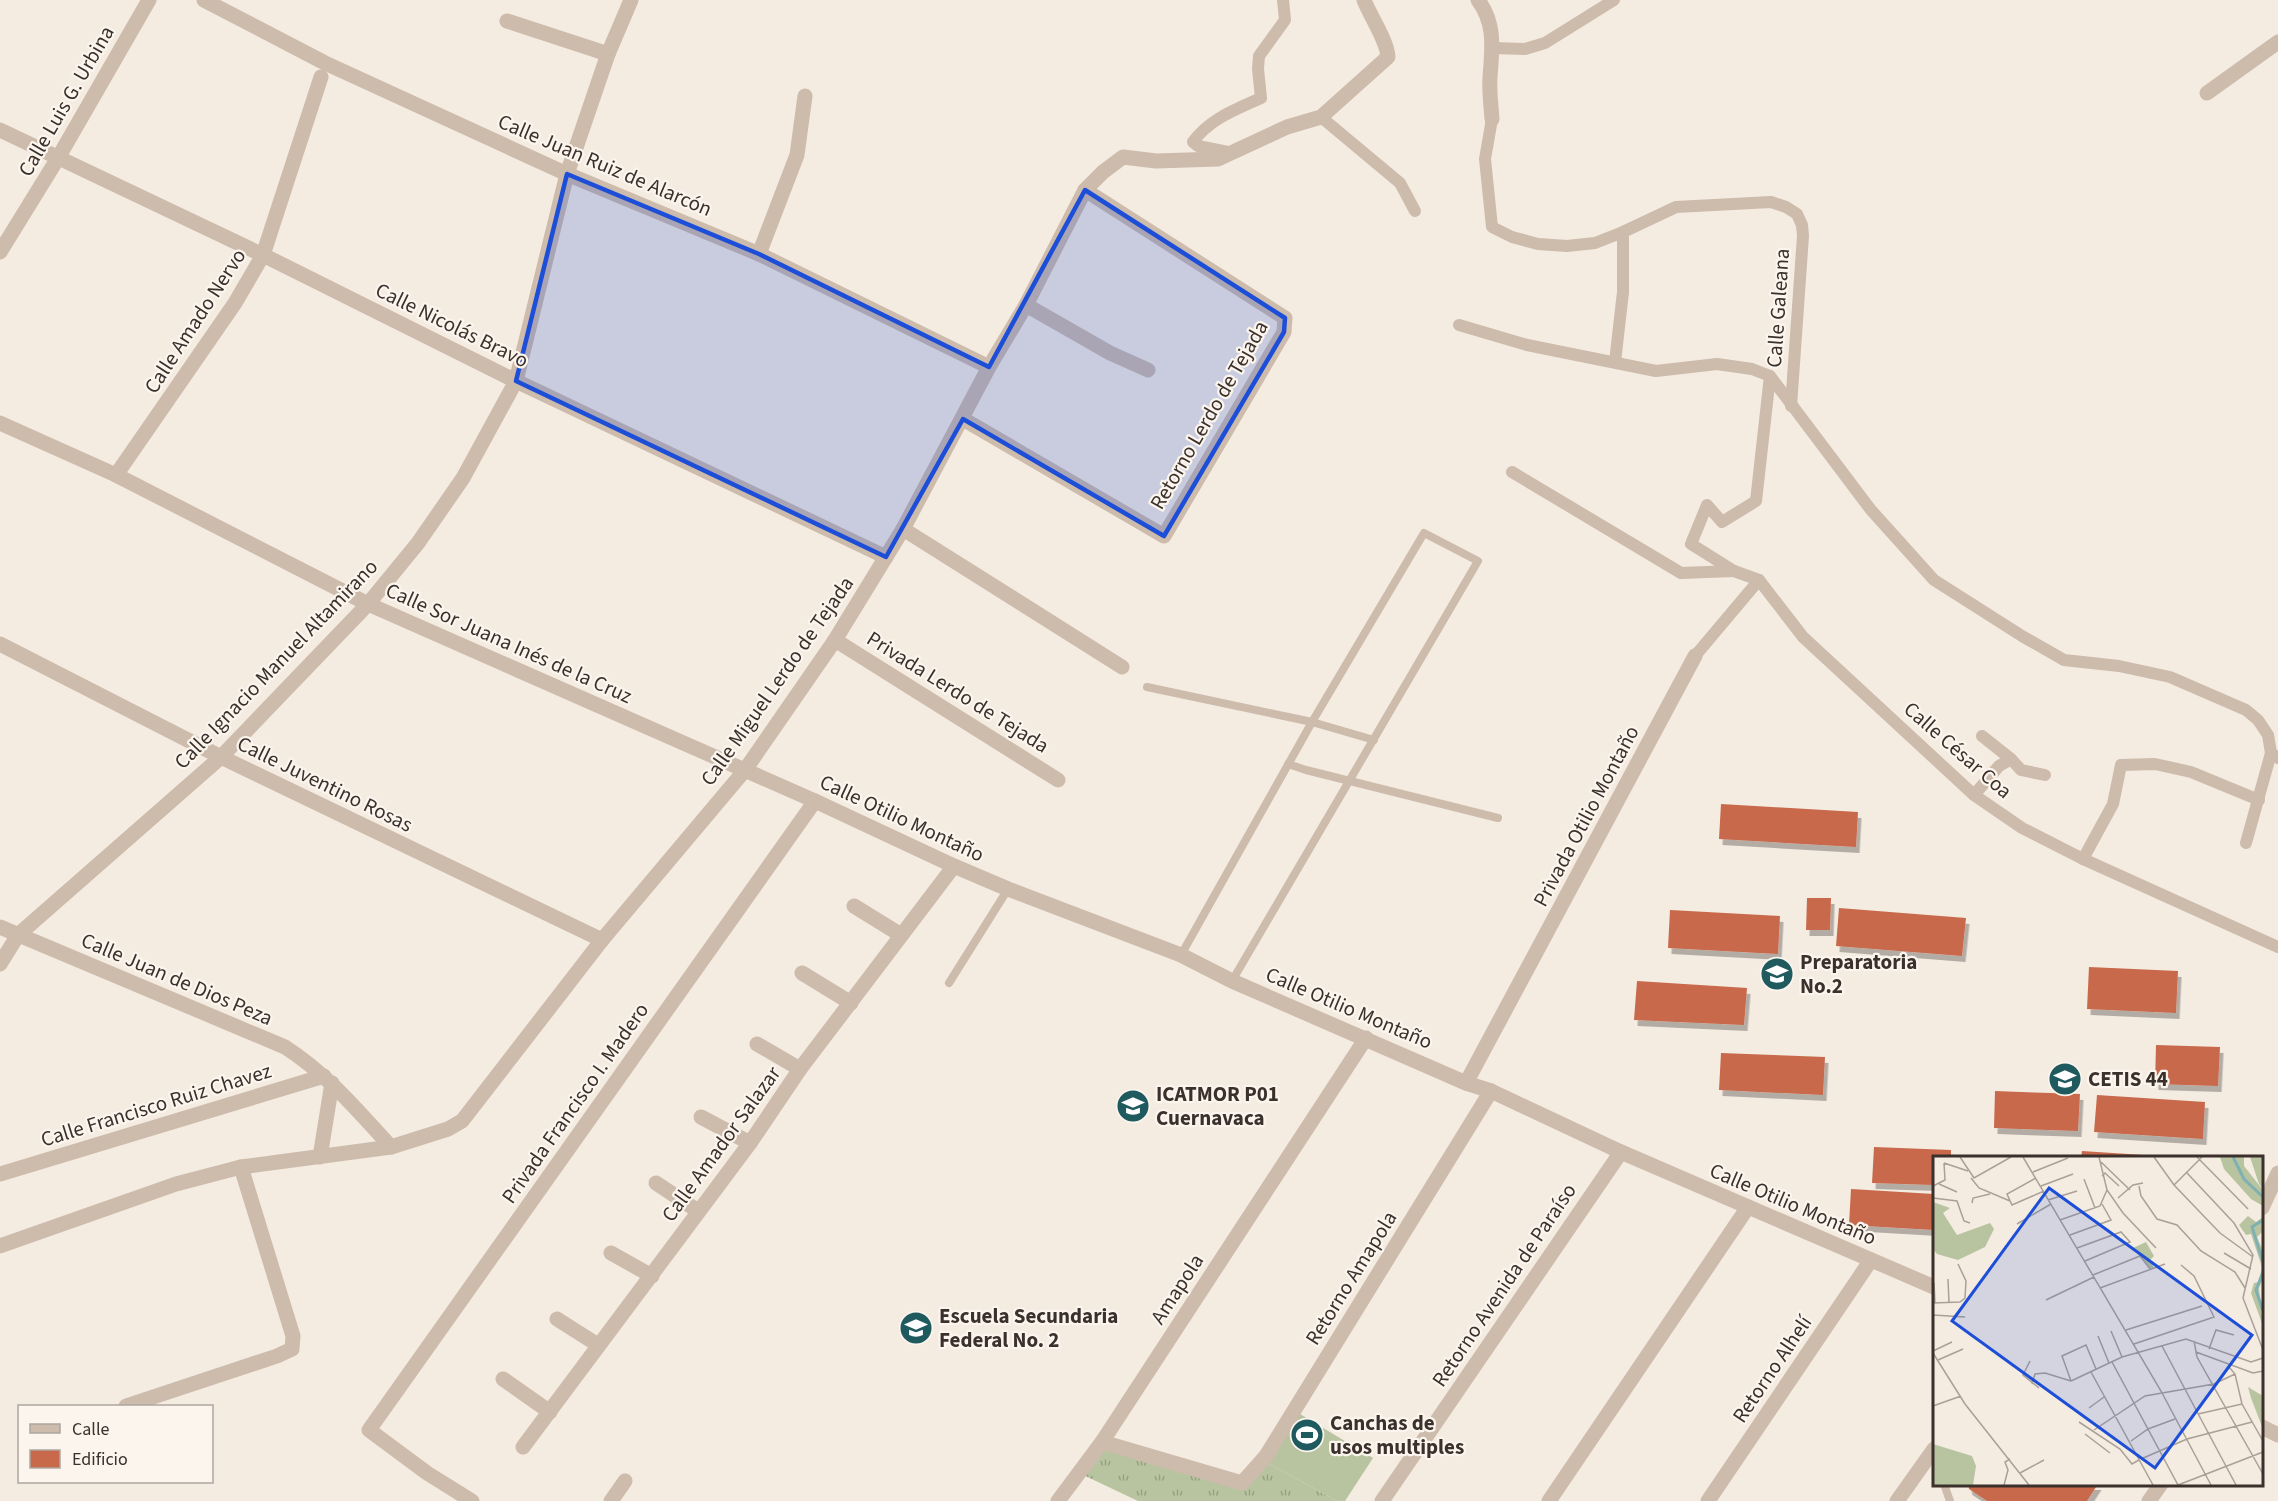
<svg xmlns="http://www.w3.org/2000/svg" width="2278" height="1501" viewBox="0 0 2278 1501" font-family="'Source Sans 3',sans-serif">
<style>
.grass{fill:url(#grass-tufts)}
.garden{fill:#b8c4a0}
.building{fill:#c8694b;filter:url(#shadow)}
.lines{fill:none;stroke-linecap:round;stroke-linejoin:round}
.service{stroke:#cdbbac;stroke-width:8}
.pedestrian{stroke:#cdbbac;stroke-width:12}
.minor{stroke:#cdbbac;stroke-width:15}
.marked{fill:#1d4ed8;fill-opacity:0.2;stroke:#1d4ed8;stroke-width:4.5;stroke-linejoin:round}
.labels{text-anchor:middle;stroke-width:4.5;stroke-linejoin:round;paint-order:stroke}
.street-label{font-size:21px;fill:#3b302b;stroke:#fbf5ee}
.poi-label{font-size:21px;font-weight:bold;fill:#3b302b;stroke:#fbf5ee;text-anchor:start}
.inset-river{fill:none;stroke:#7fb0b2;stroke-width:3}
.inset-road{fill:none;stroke:#aaa098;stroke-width:1.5}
.view{fill:#1d4ed8;fill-opacity:0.15;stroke:#1d4ed8;stroke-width:3}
.inset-edge{fill:none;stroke:#3b302b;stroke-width:3}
</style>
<defs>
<pattern id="grass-tufts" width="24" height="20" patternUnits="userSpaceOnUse" patternTransform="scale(1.5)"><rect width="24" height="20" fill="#b8c4a0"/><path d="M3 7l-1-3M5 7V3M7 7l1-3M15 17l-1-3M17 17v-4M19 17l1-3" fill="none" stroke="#97a083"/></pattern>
<filter id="shadow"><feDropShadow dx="3.5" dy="6" stdDeviation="0" flood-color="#0004"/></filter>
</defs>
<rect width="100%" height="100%" fill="#f4ebe1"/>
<polygon class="grass" points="1102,1442 1242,1483 1262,1460 1337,1501 1138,1501 1079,1473"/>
<polygon class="garden" points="1295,1411 1373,1458 1345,1501 1337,1501 1262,1460"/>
<g class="building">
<polygon points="1721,804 1858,812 1856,847 1719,839"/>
<polygon points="1807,898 1831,898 1830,930 1806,930"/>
<polygon points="1839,908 1966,918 1962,956 1836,946"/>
<polygon points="1670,910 1780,916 1778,954 1668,948"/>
<polygon points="2089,967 2178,971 2176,1013 2087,1009"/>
<polygon points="1637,981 1747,988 1744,1025 1634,1020"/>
<polygon points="2156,1045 2220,1047 2218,1086 2155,1084"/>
<polygon points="1721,1053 1825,1057 1823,1095 1719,1090"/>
<polygon points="1995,1091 2080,1094 2078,1131 1994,1128"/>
<polygon points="2097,1095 2205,1102 2203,1139 2094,1132"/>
<polygon points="1874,1147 1951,1150 1951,1158 1934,1158 1934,1185 1872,1183"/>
<polygon points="2082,1151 2159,1156 2158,1158 2081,1158"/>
<polygon points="1851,1189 1934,1194 1934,1230 1849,1225"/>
<polygon points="1968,1484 2098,1484 2087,1501 1987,1501 1969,1489"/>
</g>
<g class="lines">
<g class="service">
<polyline points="1147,687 1312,722 1374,740"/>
<polyline points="1288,764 1306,770 1498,818"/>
<polyline points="1181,955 1312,722 1424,533 1478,561 1232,981"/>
<polyline points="949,983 1008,889"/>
<polyline points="1944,1484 1950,1501"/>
</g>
<g class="pedestrian">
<polyline points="1493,48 1525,49 1545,43 1614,0"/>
<polyline points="1321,117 1400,183 1415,211"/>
<polyline points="1492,119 1485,159 1492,227 1512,237 1538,244 1567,246 1595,243 1623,232 1676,207 1771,202 1786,207 1797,214 1802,225 1803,236 1791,406"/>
<path d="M1233 153 1198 146 1193 142C1209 119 1237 109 1261 98L1258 69 1259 56 1285 20 1283 0"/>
<polyline points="1459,325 1527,345 1656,371 1717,364 1752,369 1770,376 1871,510 1934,580 2022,636 2064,660 2119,666 2170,677 2246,710 2258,720 2268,735 2271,753 2278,758"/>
<polyline points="1615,362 1623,292 1623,232"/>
<polyline points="1770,376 1756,501 1722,522 1707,505 1691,544 1734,571 1759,580 1803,637 1974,795 2022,828 2083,859 2278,947"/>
<polyline points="1512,472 1681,573 1734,571"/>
<polyline points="1695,656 1759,580"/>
<polyline points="1982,736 2011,759 2021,770 2045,775"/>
<polyline points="1974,795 1999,766 2011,759"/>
<polyline points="2246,843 2271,753"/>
<polyline points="2083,859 2113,804 2121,765 2155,764 2191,772 2259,800"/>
</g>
<g class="minor">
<polyline points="204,0 325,63 567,174 759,254 989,367"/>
<path d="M1478 0C1496 24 1492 49 1490 77 1489 91 1491 105 1492 119"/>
<polyline points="507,21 608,54"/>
<polyline points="2207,93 2278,42"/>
<polyline points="0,130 263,255 516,381 886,557"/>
<polyline points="0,252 58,158 149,0"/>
<polyline points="759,254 797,155 805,96"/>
<polyline points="1026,305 1110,353 1148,370"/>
<polyline points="963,419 1164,536 1284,332 1285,318 1085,190"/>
<polyline points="0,423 116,475 368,604 815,801 954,866 1008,889 1181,955 1232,981 1466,1083 1491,1091 1621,1152 1934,1287"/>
<polyline points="116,475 235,303 263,255 321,77"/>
<polyline points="903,529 1122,667"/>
<polyline points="835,640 1058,780"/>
<polyline points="0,644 221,757 602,940"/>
<polyline points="854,906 901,935"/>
<path d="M0 927 285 1047C327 1074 358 1111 391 1147"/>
<polyline points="0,964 18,935 221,757 368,604 418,543 463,478 516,381 567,174 608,54 631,0"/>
<polyline points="802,973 851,1003"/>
<polyline points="757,1044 800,1069"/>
<polyline points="1466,1083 1695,656"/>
<polyline points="701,1117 750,1143"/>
<polyline points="320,1157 332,1083"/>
<polyline points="0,1174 324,1076"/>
<polyline points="656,1183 698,1211"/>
<polyline points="2262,1208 2278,1173"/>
<path d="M0 1246 176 1184 241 1167 391 1147 448 1129 462 1121 602 940 745 770 835 640 903 529 989 367 1026 305 1085 190 1103 172 1123 157 1156 161 1218 159 1287 127 1321 117 1388 57C1387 40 1371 18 1364 0"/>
<polyline points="611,1253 652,1276"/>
<polyline points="557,1319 598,1345"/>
<polyline points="503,1379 550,1412"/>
<polyline points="126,1406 277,1356 292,1349 293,1336 241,1167"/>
<polyline points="2262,1427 2278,1435"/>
<polyline points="1102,1442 1242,1483 1266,1456 1491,1091"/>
<polyline points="523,1447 750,1143 800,1069 954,866"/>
<polyline points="472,1501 427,1473 369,1430 815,801"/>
<polyline points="611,1501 625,1481"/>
<polyline points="1058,1501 1102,1442 1366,1038"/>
<polyline points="1382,1501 1621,1152"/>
<polyline points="1549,1501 1748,1207"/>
<polyline points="1708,1501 1871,1260"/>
<polyline points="1897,1501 1934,1449"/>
<polyline points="2149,1501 2161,1484"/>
</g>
</g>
<path class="marked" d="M567 174 759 254 989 367 1085 190 1285 318 1284 332 1164 536 963 419 886 557 516 381Z"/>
<defs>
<symbol id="school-disc" viewBox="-11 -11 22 22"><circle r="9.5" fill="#1f5a5e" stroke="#fbf5ee"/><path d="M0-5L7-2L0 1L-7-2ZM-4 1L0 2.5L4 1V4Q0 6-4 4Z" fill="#fff"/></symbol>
<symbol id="stadium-disc" viewBox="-11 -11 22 22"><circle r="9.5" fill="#1f5a5e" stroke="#fbf5ee"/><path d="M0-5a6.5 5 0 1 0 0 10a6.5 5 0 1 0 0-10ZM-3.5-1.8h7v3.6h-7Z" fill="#fff"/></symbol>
</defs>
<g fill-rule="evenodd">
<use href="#school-disc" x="1758" y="955" width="38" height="38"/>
<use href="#school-disc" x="2046" y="1060" width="38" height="38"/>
<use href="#school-disc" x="1114" y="1087" width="38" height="38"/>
<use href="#school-disc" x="897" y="1309" width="38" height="38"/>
<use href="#stadium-disc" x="1288" y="1416" width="38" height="38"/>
</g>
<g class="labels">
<g class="street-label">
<text transform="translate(66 101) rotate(-60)" y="7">Calle Luis G. Urbina</text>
<text transform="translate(605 165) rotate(23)" y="7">Calle Juan Ruiz de Alarcón</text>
<text transform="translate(1778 308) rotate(-86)" y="7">Calle Galeana</text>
<text transform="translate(195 321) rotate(-57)" y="7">Calle Amado Nervo</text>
<text transform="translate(452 325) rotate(26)" y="7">Calle Nicolás Bravo</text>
<text transform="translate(1209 415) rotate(-60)" y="7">Retorno Lerdo de Tejada</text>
<text transform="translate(509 643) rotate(24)" y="7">Calle Sor Juana Inés de la Cruz</text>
<text transform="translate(276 664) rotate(-46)" y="7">Calle Ignacio Manuel Altamirano</text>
<text transform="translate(777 681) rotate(-55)" y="7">Calle Miguel Lerdo de Tejada</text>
<text transform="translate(958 692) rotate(32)" y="7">Privada Lerdo de Tejada</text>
<text transform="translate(1958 750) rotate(41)" y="7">Calle César Coa</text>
<text transform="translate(325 784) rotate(26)" y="7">Calle Juventino Rosas</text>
<text transform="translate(1586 816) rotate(-62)" y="7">Privada Otilio Montaño</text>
<text transform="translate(902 818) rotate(25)" y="7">Calle Otilio Montaño</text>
<text transform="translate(177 979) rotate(23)" y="7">Calle Juan de Dios Peza</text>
<text transform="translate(1349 1008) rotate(23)" y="7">Calle Otilio Montaño</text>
<text transform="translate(575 1103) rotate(-55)" y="7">Privada Francisco I. Madero</text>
<text transform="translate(156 1105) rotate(-17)" y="7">Calle Francisco Ruiz Chavez</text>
<text transform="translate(721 1144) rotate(-54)" y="7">Calle Amador Salazar</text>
<text transform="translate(1793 1204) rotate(23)" y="7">Calle Otilio Montaño</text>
<text transform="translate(1351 1278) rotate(-58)" y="7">Retorno Amapola</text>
<text transform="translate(1504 1285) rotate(-56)" y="7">Retorno Avenida de Paraíso</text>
<text transform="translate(1177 1289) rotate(-57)" y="7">Amapola</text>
<text transform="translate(1772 1369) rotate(-56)" y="7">Retorno Alhelí</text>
</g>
<g class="poi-label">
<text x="1800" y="969">Preparatoria<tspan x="1800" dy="24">No.2</tspan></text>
<text x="2088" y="1086">CETIS 44</text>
<text x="1156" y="1101">ICATMOR P01<tspan x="1156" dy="24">Cuernavaca</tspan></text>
<text x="939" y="1323">Escuela Secundaria<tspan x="939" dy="24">Federal No. 2</tspan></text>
<text x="1330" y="1430">Canchas de<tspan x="1330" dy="24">usos multiples</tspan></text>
</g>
</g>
<g transform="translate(1933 1156)">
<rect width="330" height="330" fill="#f4ebe1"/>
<path d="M213 86 221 100 217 104 221 112 217 113 200 92Z" fill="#b8c4a0"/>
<path d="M287 1H311V10L330 34V50L318 43 291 13ZM0 46 17 52 10 57 24 79 57 67 61 73 52 91 25 104 4 98 0 93ZM315 60 323 66 330 61V75L324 81 330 95V123L326 132 330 170 318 137 321 127 326 126 329 111 318 78 313 79 306 69ZM315 231 330 240V273L318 242ZM0 288 39 300 43 310 40 329H0Z" fill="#b8c4a0"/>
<path d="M317 1H330V33L326 28Z" fill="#b8c4a0"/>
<path class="inset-river" d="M300 1 311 23 330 41M330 64 319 71 330 106M330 116 323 134 330 155"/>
<path class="inset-road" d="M27 1 41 22 78 1M90 1 228 235 278 329M166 1 174 34 190 57 223 92M221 1 241 29 287 77 320 101M264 1 315 53M168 6 197 34M11 7 35 15M100 16 135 2M254 17 301 67 320 99 310 142 330 194M169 20 172 17 186 30M38 22 46 32 77 45M103 22 74 38 79 49 111 35M151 23 162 52M6 28 24 36M241 29 269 1M0 30 12 24 11 7M108 30 140 18M206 30 208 40 224 63 244 69 268 95 302 116 312 132M0 42 24 45 31 65 37 67M185 42 200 29 210 27M115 44 144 35M39 47 40 42 57 38M127 64 167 50 174 34M84 68 118 48M137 79 178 64 169 48M144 92 188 76 197 86 152 105M291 97 318 113M160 119 207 100 217 113M15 123 16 147M1 127 2 147M167 132 232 108M113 144 161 121M0 147 27 146 32 142 33 125 25 108M0 159 32 161M193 174 269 150M178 175 189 201M165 180 176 207M261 185 264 201 330 318M201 188 281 161 261 120 248 109M229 190 303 329M276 193 283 174 301 179M0 195 19 186M263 196 320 217 330 215M0 197 32 248 96 329M5 204 30 193M97 205 90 219 106 232M179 206 245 329 330 296M296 211 302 218 309 248 330 285M158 216 220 329M138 225 189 201 253 183 318 206 330 202M138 225 129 200 153 189 163 213M99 228 102 218 112 217 138 225M0 250 28 240M156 252 171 241M265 258 309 248M146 266 187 293 199 308 206 304M161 274 212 240 281 228 302 218M152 278 177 297M198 285 215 273 242 263M208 303 254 283 319 266M87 317 111 304M71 329 75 314 72 306 77 303"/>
<path class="view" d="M116 32 319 179 222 312 19 165Z"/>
<rect width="330" height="330" class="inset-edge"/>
</g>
<rect x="18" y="1405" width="195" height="78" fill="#fbf5ee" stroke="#aea6a0" stroke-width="1.5"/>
<rect x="30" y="1424" width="30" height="9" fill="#cdbbac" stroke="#aea6a0" stroke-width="1.5"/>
<text x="72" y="1435" font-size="18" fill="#3b302b">Calle</text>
<rect x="30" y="1450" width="30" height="18" fill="#c8694b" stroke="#aea6a0" stroke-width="1.5"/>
<text x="72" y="1465" font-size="18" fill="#3b302b">Edificio</text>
</svg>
